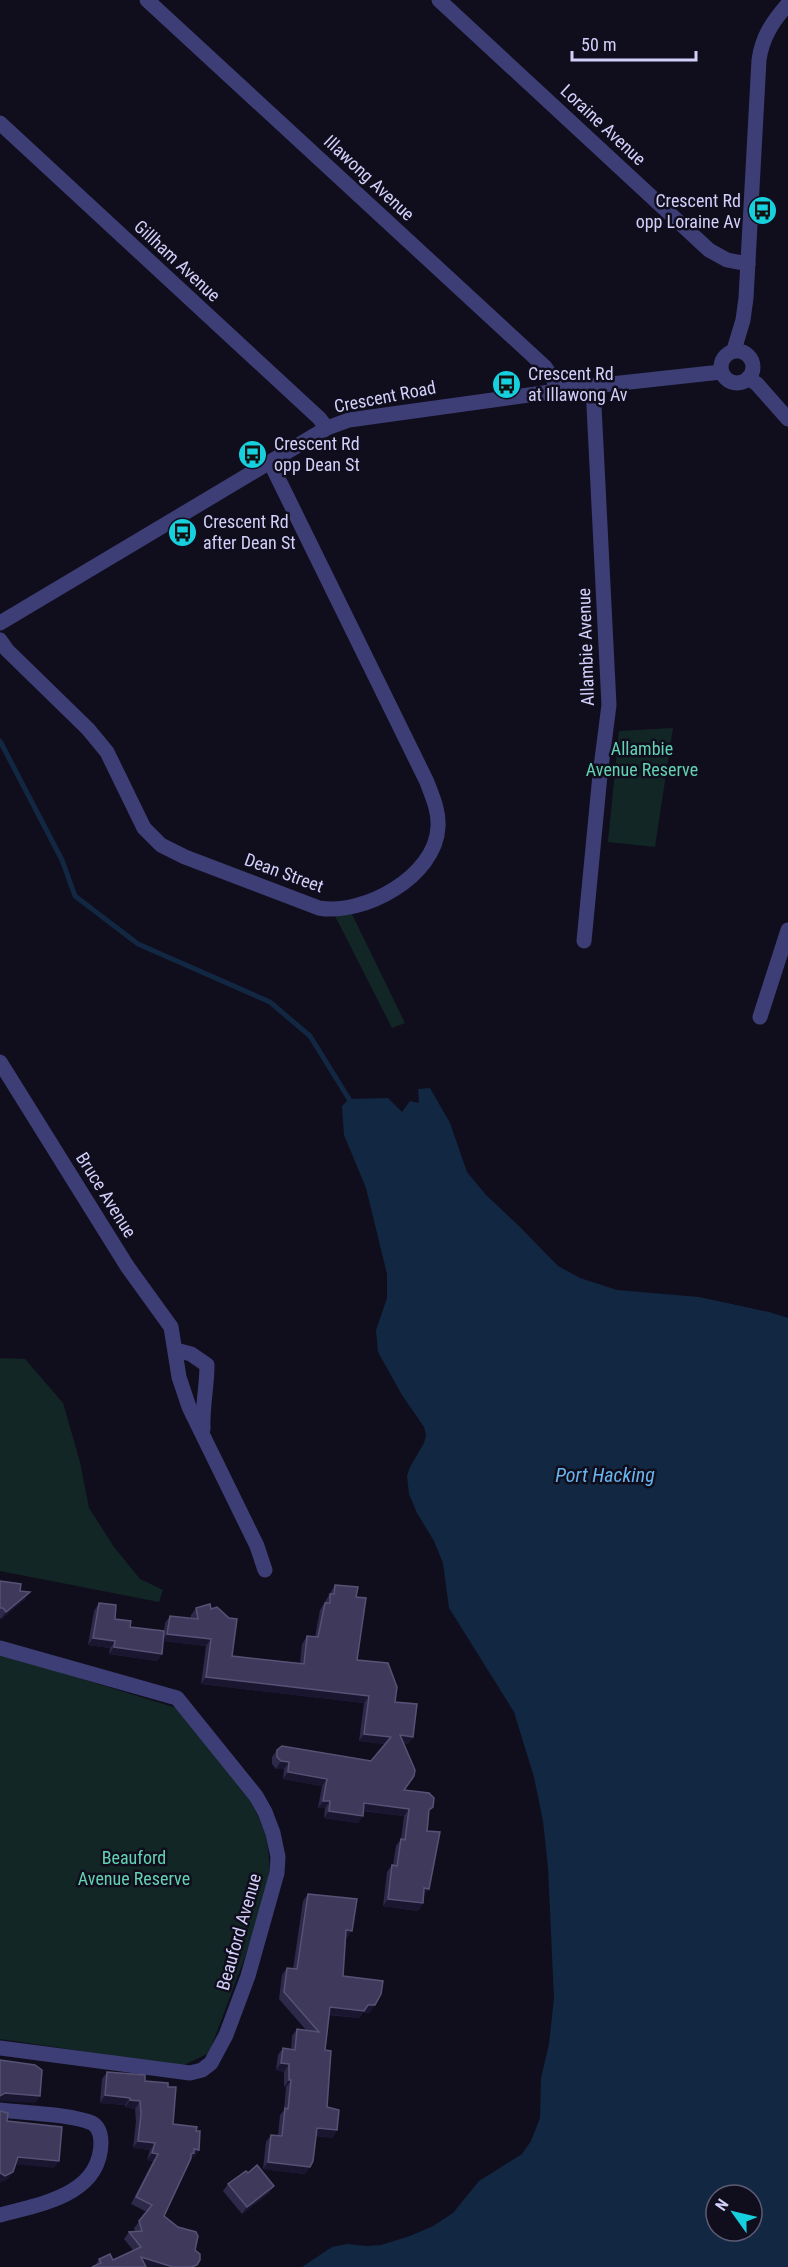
<svg xmlns="http://www.w3.org/2000/svg" width="788" height="2267" viewBox="0 0 788 2267" font-family="'Roboto Condensed',sans-serif">
<style>
.green{fill:#122625}
.water{fill:#122741;fill-rule:evenodd}
.lines{fill:none;stroke-linecap:round;stroke-linejoin:round}
.stream{stroke:#122741;stroke-width:5}
.minor{stroke:#3e3e77;stroke-width:15}
.wall{fill:#2d2949}
.shaded-wall{fill:#1a1630}
.building{fill:#3f3a5c;stroke:#565275;stroke-width:1.5}
.labels{text-anchor:middle;stroke-width:5;stroke-linejoin:round;paint-order:stroke}
.street-label{font-size:18px;fill:#d2cffa;stroke:#100e1d}
.poi-label{font-size:18px;fill:#d2cffa;stroke:#100e1d;text-anchor:start}
.park-label{font-size:18px;fill:#63d2b3;stroke:#100e1d}
.water-label{font-size:20px;font-style:italic;fill:#68b5ef;stroke:#100e1d}
</style>
<rect width="100%" height="100%" fill="#100e1d"/>
<g class="green">
<polygon points="673,728 655,847 608,842 619,731"/>
<polygon points="349,908 405,1023 392,1028 332,910"/>
<polygon points="0,1358 25,1359 63,1403 80,1462 89,1508 114,1547 140,1579 163,1590 159,1602 0,1571"/>
<polygon points="0,1654 180,1709 249,1797 267,1836 271,1887 209,2053 182,2066 0,2039"/>
</g>
<path class="water" d="M430 1088 450 1123 467 1172 486 1195 519 1226 558 1266 580 1278 617 1290 699 1297 769 1312 788 1318V2267H302L332 2247 347 2244 366 2246 381 2245 410 2236 433 2226 453 2213 479 2181 522 2154 531 2141 540 2118 541 2078 549 2044 554 1998 548 1867 543 1821 534 1777 514 1712 449 1608 443 1563 434 1541 417 1513 409 1494 407 1476 410 1467 424 1443 426 1435 424 1427 402 1395 378 1352 376 1330 387 1298V1274L366 1188 344 1135 342 1106 349 1099 388 1098 402 1112 410 1101 419 1103 418 1089ZM716 2195H752V2231H716Z"/>
<g class="lines">
<polyline class="stream" points="0,741 62,860 75,896 138,944 270,1002 310,1036 349,1099"/>
<g class="minor">
<polyline points="147,0 545,367 554,380 556,391"/>
<polyline points="439,0 709,250 727,260 748,264"/>
<polyline points="0,123 319,418 327,428"/>
<path d="M734 350 743 320 746 298 759 60C762 37 773 21 788 4"/>
<circle cx="737" cy="367" r="16"/>
<polyline points="748,378 757,384 788,419"/>
<polyline points="0,623 327,428 349,420 593,386 721,372"/>
<path d="M0 640 7 650 88 729 107 752 144 828 161 845 185 857 319 908C364 916 436 876 438 827 439 810 432 796 427 782L270 462"/>
<polyline points="584,941 600,775 609,705 593,386"/>
<polyline points="760,1017 788,930"/>
<polyline points="0,1062 127,1266 171,1327 179,1377 189,1407 257,1546 265,1570"/>
<path d="M176 1350 191 1354 207 1365C207 1387 202 1407 203 1429"/>
<polyline points="0,1648 177,1698 256,1796 265,1812 273,1833 278,1857 277,1873 248,1976 226,2035 211,2063 202,2070 190,2073 0,2048"/>
<path d="M0 2110C24 2113 71 2114 92 2123 99 2127 101 2136 101 2143 100 2196 39 2204 0 2215"/>
</g>
</g>
<g class="wall">
<polygon points="0,1581 25,1599 1,1619 0,1618"/>
<polygon points="335,1585 356,1597 357,1660 395,1702 413,1737 408,1744 404,1743 404,1790 429,1813 424,1896 423,1903 418,1911 383,1906 387,1872 392,1865 393,1865 396,1846 401,1839 404,1816 363,1811 358,1823 324,1818 325,1808 318,1808 322,1786 283,1779 284,1769 276,1769 272,1764 272,1757 277,1750 371,1761 385,1744 359,1741 364,1703 201,1684 206,1646 163,1641 162,1654 157,1661 109,1654 110,1648 88,1645 94,1611 99,1603 115,1619 130,1627 164,1631 165,1623 170,1616 191,1618 191,1615 196,1608 232,1656 300,1663 302,1644 307,1636 315,1637 320,1610"/>
<polygon points="308,1894 347,1938 345,1938 343,1976 370,2013 363,2012 359,2018 329,2015 325,2050 327,2107 337,2130 332,2138 316,2136 305,2174 263,2169 266,2142 271,2135 278,2136 280,2115 284,2110 286,2087 284,2087 284,2072 276,2070 278,2055 283,2048 291,2050 292,2036 297,2029 306,2030 279,1999 282,1975 287,1968 293,1969 303,1901"/>
<polygon points="107,2072 145,2081 173,2124 196,2131 199,2150 194,2157 191,2157 164,2216 195,2250 200,2260 195,2267 92,2267 95,2266 99,2259 113,2260 133,2250 124,2239 129,2232 135,2231 134,2228 147,2212 131,2204 153,2161 147,2160 150,2150 133,2148 136,2122 135,2109 125,2107 125,2105 100,2103 102,2079"/>
<polygon points="248,2173 274,2186 269,2193 242,2214 223,2191 228,2184"/>
</g>
<g class="shaded-wall">
<polygon points="30,1592 25,1599 1,1619 6,1612"/>
<polygon points="167,1634 211,1639 206,1646 162,1641"/>
<polygon points="93,1638 115,1641 110,1648 88,1645"/>
<polygon points="114,1647 162,1654 157,1661 109,1654"/>
<polygon points="206,1677 369,1696 364,1703 201,1684"/>
<polygon points="364,1734 391,1737 386,1744 359,1741"/>
<polygon points="400,1735 413,1737 408,1744 395,1742"/>
<polygon points="281,1761 289,1762 284,1769 276,1769"/>
<polygon points="288,1772 327,1779 322,1786 283,1779"/>
<polygon points="323,1801 330,1801 325,1808 318,1808"/>
<polygon points="364,1803 409,1809 404,1816 359,1810"/>
<polygon points="329,1811 363,1816 358,1823 324,1818"/>
<polygon points="424,1888 429,1889 424,1896 419,1895"/>
<polygon points="388,1899 423,1903 418,1911 383,1906"/>
<polygon points="346,1930 352,1931 347,1938 341,1938"/>
<polygon points="368,2005 375,2005 370,2013 363,2012"/>
<polygon points="330,2007 364,2011 359,2018 325,2014"/>
<polygon points="281,2063 289,2064 284,2072 276,2070"/>
<polygon points="289,2080 291,2080 286,2087 284,2087"/>
<polygon points="5,2093 40,2096 35,2103 0,2101 0,2096"/>
<polygon points="105,2095 130,2098 125,2105 100,2103"/>
<polygon points="130,2100 140,2101 135,2109 125,2107"/>
<polygon points="317,2128 337,2130 332,2138 312,2135"/>
<polygon points="138,2141 155,2143 150,2150 133,2148"/>
<polygon points="194,2149 199,2150 194,2157 191,2157 186,2161"/>
<polygon points="152,2153 158,2154 153,2161 147,2160"/>
<polygon points="18,2157 59,2161 54,2168 13,2164"/>
<polygon points="268,2162 310,2167 305,2174 263,2169"/>
<polygon points="13,2172 8,2179 0,2183 0,2173"/>
<polygon points="274,2186 269,2193 242,2214 247,2207"/>
<polygon points="141,2257 173,2267 145,2267"/>
</g>
<g class="building">
<polygon points="0,1581 21,1584 20,1591 30,1592 6,1612 3,1608 0,1608"/>
<polygon points="335,1585 358,1587 356,1597 366,1598 357,1660 388,1663 397,1687 395,1702 417,1704 413,1737 400,1735 415,1770 414,1776 404,1790 429,1793 434,1798 433,1807 429,1810 427,1831 440,1832 429,1889 424,1888 423,1903 388,1899 392,1865 397,1866 401,1839 405,1840 409,1809 364,1803 363,1816 329,1811 330,1801 323,1801 327,1779 288,1772 289,1762 281,1761 277,1757 277,1750 282,1746 371,1761 391,1737 364,1734 369,1696 206,1677 211,1639 167,1634 170,1616 198,1619 196,1608 210,1604 211,1609 217,1607 229,1618 237,1619 232,1656 304,1664 307,1636 318,1637 325,1603 330,1603 330,1594 334,1594"/>
<polygon points="99,1603 116,1605 115,1619 131,1621 130,1627 164,1631 162,1654 114,1647 115,1641 93,1638"/>
<polygon points="308,1894 357,1899 352,1931 346,1930 343,1976 383,1981 381,1994 375,2005 368,2005 364,2011 330,2007 325,2050 331,2051 327,2107 339,2110 337,2130 317,2128 313,2161 310,2167 268,2162 271,2135 282,2136 285,2108 288,2109 291,2080 289,2080 289,2064 281,2063 283,2048 295,2050 297,2029 319,2032 284,1992 287,1968 297,1969"/>
<polygon points="0,2060 35,2065 42,2070 40,2096 5,2093 0,2096"/>
<polygon points="107,2072 145,2075 145,2081 168,2083 168,2087 176,2087 173,2124 197,2127 196,2131 200,2131 199,2150 194,2149 194,2153 191,2154 191,2158 164,2216 178,2227 196,2232 198,2236 195,2250 200,2254 200,2260 197,2265 191,2267 173,2267 141,2257 146,2267 92,2267 101,2263 99,2259 110,2254 113,2260 141,2247 129,2232 142,2231 139,2221 152,2205 136,2197 158,2154 152,2153 155,2143 138,2141 141,2114 140,2101 130,2100 130,2098 105,2095"/>
<polygon points="0,2111 8,2113 7,2121 62,2127 59,2161 18,2157 13,2172 5,2176 0,2173"/>
<polygon points="257,2165 274,2186 247,2207 228,2184 246,2171 248,2173"/>
</g>
<defs>
<symbol id="bus-disc" viewBox="-11 -11 22 22"><circle r="9.5" fill="#17d0de" stroke="#100e1d"/><path d="M-5-6H5V4H4V6H2V4H-2V6H-4V4H-5ZM-3.5-4V0h7V-4ZM-3.5 1.2v1.5H-2V1.2ZM2 1.2v1.5H3.5V1.2Z" fill="#111"/></symbol>
</defs>
<g fill-rule="evenodd">
<use href="#bus-disc" x="746" y="194" width="33" height="33"/>
<use href="#bus-disc" x="490" y="368" width="33" height="33"/>
<use href="#bus-disc" x="236" y="438" width="33" height="33"/>
<use href="#bus-disc" x="166" y="516" width="33" height="33"/>
</g>
<g class="labels">
<g class="street-label">
<text transform="translate(603 125) rotate(43)" y="6">Loraine Avenue</text>
<text transform="translate(369 178) rotate(43)" y="6">Illawong Avenue</text>
<text transform="translate(177 261) rotate(43)" y="6">Gillham Avenue</text>
<text transform="translate(385 397) rotate(-11)" y="6">Crescent Road</text>
<text transform="translate(586 647) rotate(-92)" y="6">Allambie Avenue</text>
<text transform="translate(284 873) rotate(20)" y="6">Dean Street</text>
<text transform="translate(106 1195) rotate(58)" y="6">Bruce Avenue</text>
<text transform="translate(239 1932) rotate(-74)" y="6">Beauford Avenue</text>
</g>
<g class="poi-label">
<text x="741" y="207" text-anchor="end">Crescent Rd<tspan x="741" dy="21">opp Loraine Av</tspan></text>
<text x="528" y="380">Crescent Rd<tspan x="528" dy="21">at Illawong Av</tspan></text>
<text x="274" y="450">Crescent Rd<tspan x="274" dy="21">opp Dean St</tspan></text>
<text x="203" y="528">Crescent Rd<tspan x="203" dy="21">after Dean St</tspan></text>
</g>
<g class="park-label">
<text x="642" y="755">Allambie<tspan x="642" dy="21">Avenue Reserve</tspan></text>
<text x="134" y="1864">Beauford<tspan x="134" dy="21">Avenue Reserve</tspan></text>
</g>
<g class="water-label">
<text x="605" y="1482">Port Hacking</text>
</g>
</g>
<g transform="translate(734 2213) rotate(304)"><circle r="28" fill="#100e1d" stroke="#5e5b75" stroke-width="1.5"/>
<path d="M0-4.5L10 22L0 15L-10 22Z" fill="#17d0de"/>
<text y="-9" font-size="16" font-weight="bold" text-anchor="middle" fill="#d2cffa">N</text>
</g>
<path d="M572 51v9h124v-9" fill="none" stroke="#d2cffa" stroke-width="3"/>
<text x="581" y="51" font-size="18" fill="#d2cffa" stroke="#100e1d" stroke-width="4.5" paint-order="stroke">50 m</text>
</svg>
